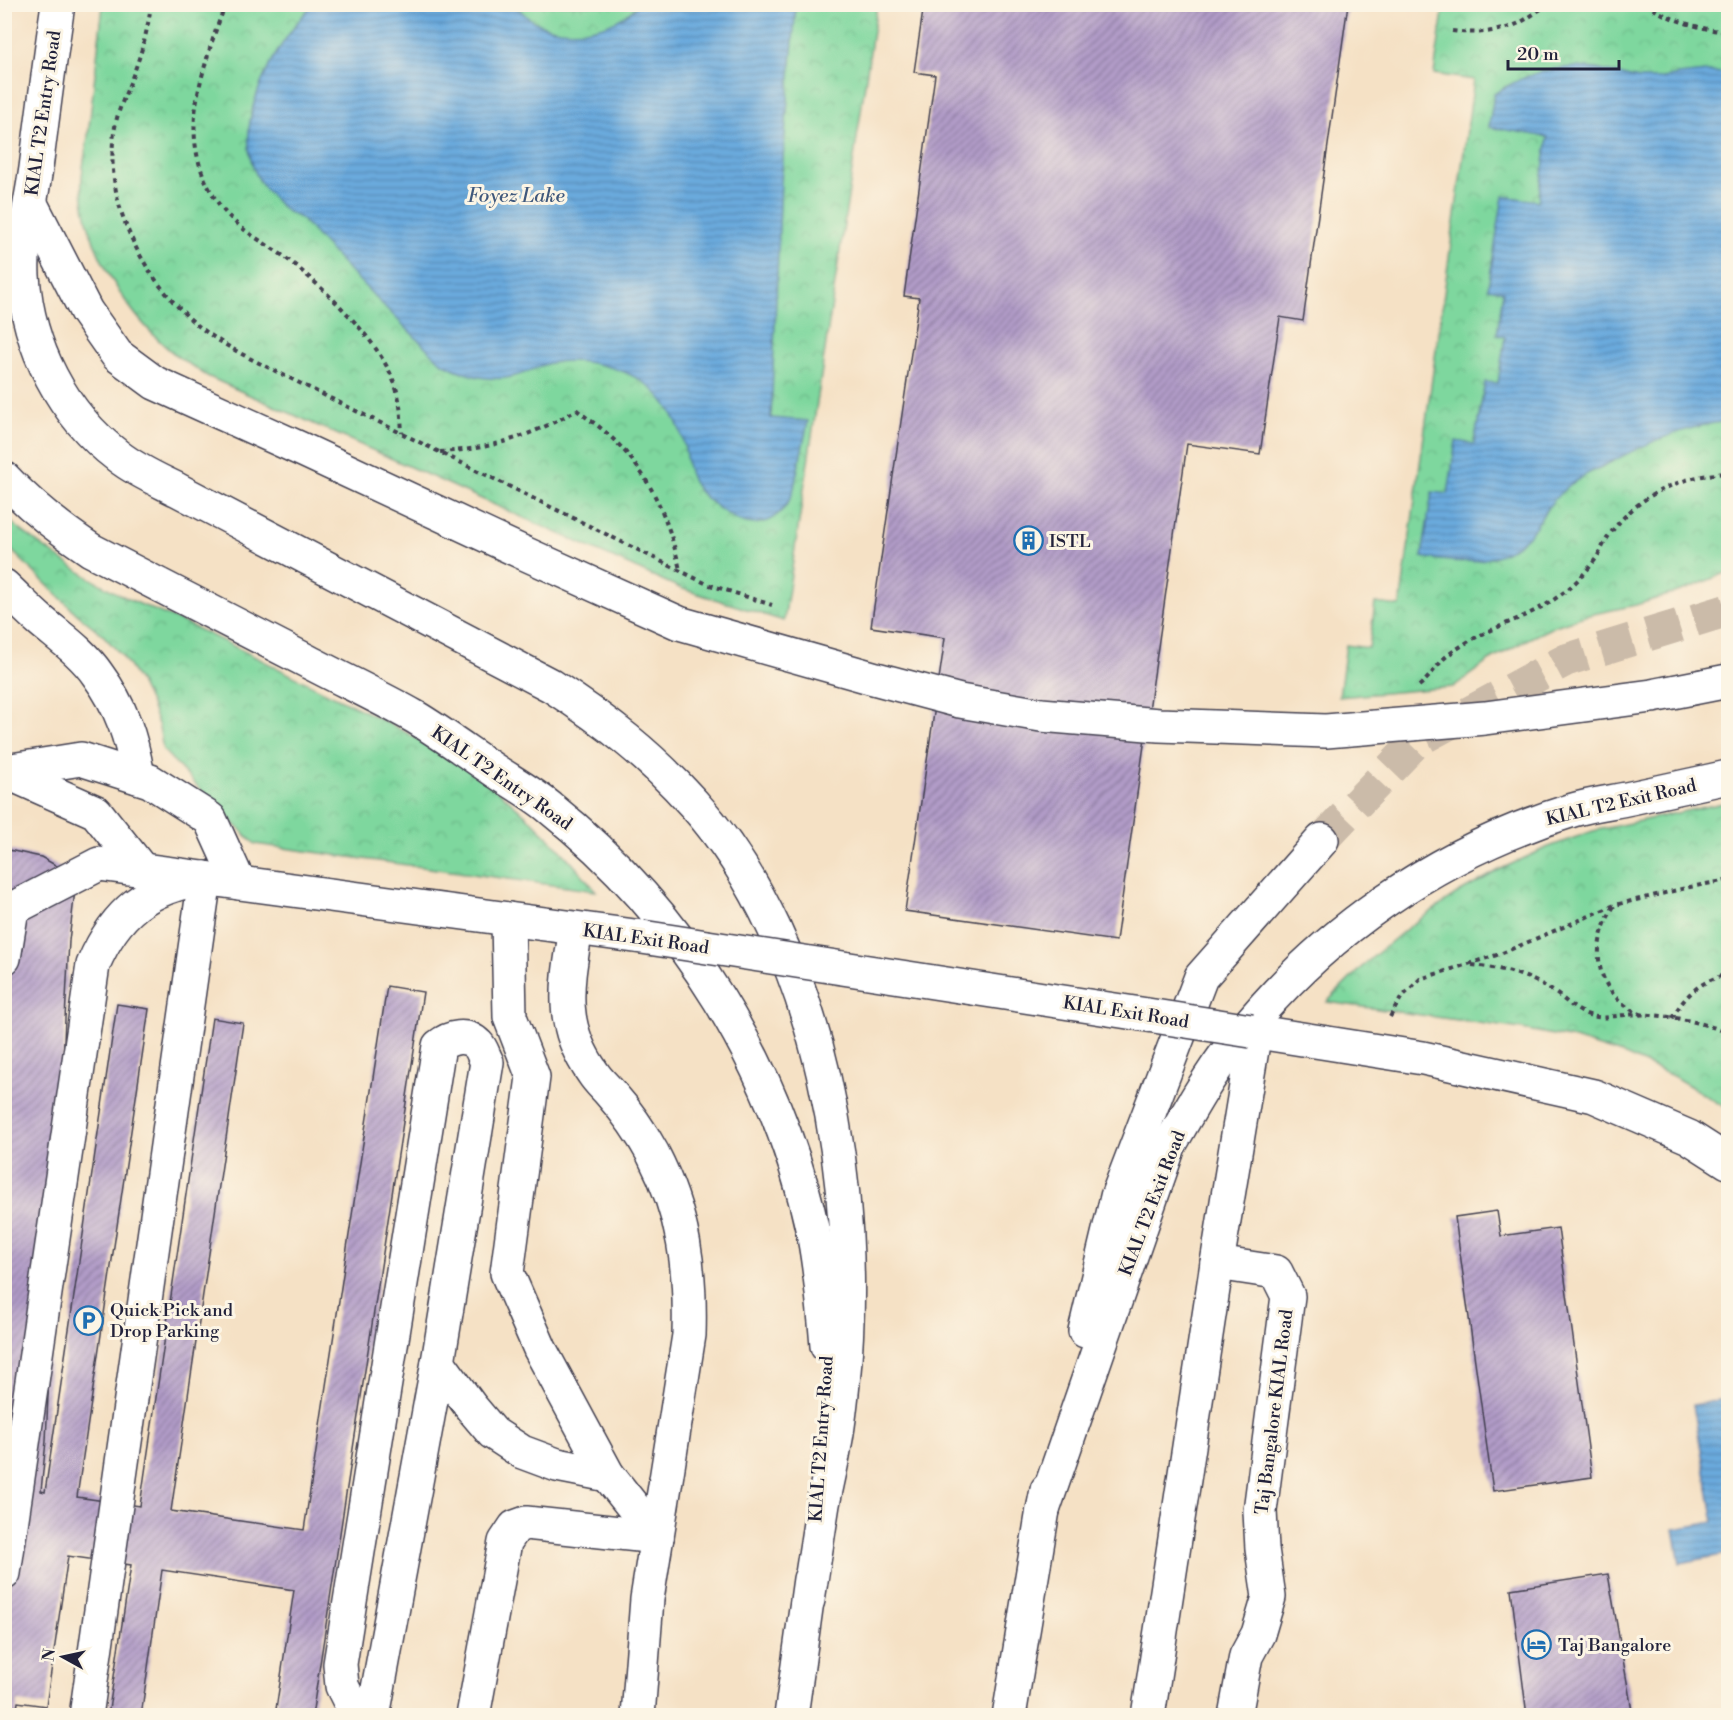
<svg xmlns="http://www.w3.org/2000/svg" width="1733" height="1720" viewBox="0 0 1733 1720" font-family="'Libre Bodoni',serif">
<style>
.park{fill:url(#park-crowns);stroke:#507c6c;stroke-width:1.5}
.water{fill:url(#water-rules);stroke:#46668c;stroke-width:1.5}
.building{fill:url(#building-hatch)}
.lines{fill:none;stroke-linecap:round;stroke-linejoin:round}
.major-tunnel{stroke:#cbbba9;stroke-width:33;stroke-dasharray:33 16;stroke-linecap:butt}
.minor-casing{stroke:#423f50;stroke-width:36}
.major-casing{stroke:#423f50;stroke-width:36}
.path{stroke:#423f50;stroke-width:4;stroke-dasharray:4.5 4.5;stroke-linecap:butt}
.minor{stroke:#fff;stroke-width:33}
.major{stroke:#fff;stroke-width:33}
.major-bridge-casing{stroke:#423f50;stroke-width:36;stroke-linecap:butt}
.major-bridge{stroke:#fff;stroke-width:33}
.labels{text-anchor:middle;stroke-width:6;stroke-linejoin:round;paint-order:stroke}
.street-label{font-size:18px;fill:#22223b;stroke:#fcf5e5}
.poi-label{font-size:18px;fill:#22223b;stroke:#fcf5e5;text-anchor:start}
.water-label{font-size:20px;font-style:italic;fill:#3f587c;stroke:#fcf5e5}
</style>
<defs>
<pattern id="park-crowns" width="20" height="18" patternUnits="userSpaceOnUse" patternTransform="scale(1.5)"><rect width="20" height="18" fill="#7ed79e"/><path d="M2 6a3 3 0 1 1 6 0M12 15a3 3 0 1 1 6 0" fill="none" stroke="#6db889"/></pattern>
<pattern id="water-rules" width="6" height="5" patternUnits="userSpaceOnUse" patternTransform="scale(1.5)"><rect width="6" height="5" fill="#6aaadd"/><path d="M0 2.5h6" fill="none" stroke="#578ab4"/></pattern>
<pattern id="building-hatch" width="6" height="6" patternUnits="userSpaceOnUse" patternTransform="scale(1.5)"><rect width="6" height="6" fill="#b19bc7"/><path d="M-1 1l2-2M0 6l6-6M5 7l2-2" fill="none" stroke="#907ea3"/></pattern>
</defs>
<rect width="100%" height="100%" fill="#fcf5e5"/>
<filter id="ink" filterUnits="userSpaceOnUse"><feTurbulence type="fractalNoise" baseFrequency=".0167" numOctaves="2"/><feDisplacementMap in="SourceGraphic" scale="12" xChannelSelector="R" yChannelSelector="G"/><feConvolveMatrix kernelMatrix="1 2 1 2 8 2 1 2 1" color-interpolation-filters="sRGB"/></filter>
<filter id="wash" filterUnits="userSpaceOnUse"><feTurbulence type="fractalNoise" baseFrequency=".008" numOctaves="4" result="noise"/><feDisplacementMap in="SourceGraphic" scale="24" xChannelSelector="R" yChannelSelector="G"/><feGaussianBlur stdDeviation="1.35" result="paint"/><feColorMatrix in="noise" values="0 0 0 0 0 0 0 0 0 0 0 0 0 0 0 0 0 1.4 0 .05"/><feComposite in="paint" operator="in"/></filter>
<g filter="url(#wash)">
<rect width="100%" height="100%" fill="#f5e1c5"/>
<g class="park">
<path d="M103 5H877L784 621 680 588 207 376C197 369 187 363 177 356 129 318 87 252 82 190 80 174 86 152 88 136 93 92 98 48 103 5Z"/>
<polygon points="1444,5 1728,5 1728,572 1687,589 1636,605 1584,616 1555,626 1528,639 1489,661 1453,687 1339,697 1346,645 1369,648 1375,603 1400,606 1474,80 1434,74"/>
<path d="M4 517C45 549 86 579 133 601 151 609 169 616 187 624 233 645 277 668 321 690 377 717 433 744 484 780 526 812 563 850 596 891L255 844 213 803 163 750 159 727 151 705 141 684 123 657 102 634 77 614 5 544Z"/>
<polygon points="1728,802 1728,1109 1673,1076 1625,1055 1574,1039 1522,1029 1327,1002 1367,962 1410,926 1457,894 1501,869 1546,848 1593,831"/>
</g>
<g class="water">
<path d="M313 4 513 5C521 10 527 18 535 22 567 39 614 30 638 5H796L781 182 771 418 808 421 793 492C785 514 764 530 740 521 732 518 727 513 720 509 712 503 703 497 697 488 688 476 687 463 685 449 680 423 667 400 646 384 622 366 578 357 550 363 537 366 527 373 515 376 489 383 464 375 441 362 398 321 356 278 316 235 311 229 306 223 300 218 296 216 292 214 288 212 280 206 272 197 265 189 222 132 273 48 313 4Z"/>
<path d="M1577 67 1596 69 1639 79H1658L1678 75 1707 72 1728 73V421C1685 426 1647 443 1609 463 1596 470 1584 474 1573 483 1564 489 1556 497 1550 505 1542 515 1537 526 1529 535 1499 565 1461 565 1422 557L1432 492 1448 494 1456 441 1474 444 1485 382 1498 383 1505 337 1497 335 1503 291 1488 288 1503 196 1538 201 1548 137 1489 127 1494 94C1522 76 1544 68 1577 67Z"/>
<polygon points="1725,1399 1728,1421 1728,1554 1680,1563 1674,1529 1714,1522 1693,1405"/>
</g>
<g id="blocks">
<g class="building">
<polygon points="924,4 1348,4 1303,321 1280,317 1260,454 1187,444 1116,941 905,911 945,638 871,627 919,298 904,296 935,75 914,72"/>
<polygon points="4,849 41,857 64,870 75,890 69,941 65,1019 46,1441 41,1491 45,1492 117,1004 149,1009 77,1497 140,1506 212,1018 243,1023 171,1511 304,1530 387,986 423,992 312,1716 275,1716 294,1590 162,1570 141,1716 108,1716 131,1565 68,1556 46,1706 18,1702 16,1716 4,1716"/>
<polygon points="1497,1211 1501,1236 1558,1228 1592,1477 1493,1491 1455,1217"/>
<polygon points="1608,1574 1633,1716 1527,1716 1511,1589"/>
</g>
</g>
</g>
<g filter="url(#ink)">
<use href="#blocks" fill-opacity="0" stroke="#423f50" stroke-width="1.5"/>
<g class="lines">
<polyline class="major-tunnel" points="1322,840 1417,741 1566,660 1728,610"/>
<defs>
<g id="minor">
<path d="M4 586C17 598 28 610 41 621 61 638 83 653 98 675 121 706 132 739 138 777"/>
<polyline points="4,771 96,812 142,870"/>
<polyline points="5,771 81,759 150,781 210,819 239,883"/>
<polyline points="1217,1263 1276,1272 1288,1296 1260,1511 1262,1549 1269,1597 1258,1634 1246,1656 1235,1716"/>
<polyline points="438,1362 471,1407 493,1433 522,1452 557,1465 608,1475"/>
<path d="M357 1716 342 1686 340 1664 439 1046C450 1037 467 1033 478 1045 482 1049 484 1057 487 1062L438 1362 373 1716"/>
<polyline points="473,1716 505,1542 515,1527 526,1523 657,1537"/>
<polyline points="1148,1716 1217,1263 1255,1031"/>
</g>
<g id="major">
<path d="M58 4C50 59 43 113 36 168 31 204 21 240 23 276 28 347 62 414 119 457 137 471 158 480 178 490L552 686C606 721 650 755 693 803 823 947 862 1195 843 1383 841 1403 839 1424 835 1444 832 1464 827 1484 823 1504 818 1536 813 1568 808 1600"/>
<polyline points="31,204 86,311 117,355 155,383 303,450 526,554 679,623 873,678 960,701 1041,715 1159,725 1326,731 1485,718 1652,696 1728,681"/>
<path d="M4 478C31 507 58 528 91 550 163 587 235 624 307 661 343 680 380 697 415 717 443 734 470 754 497 772 514 783 533 794 549 807 684 914 779 1069 814 1237 821 1273 824 1309 827 1346"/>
<polyline points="508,919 510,1017 533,1077 507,1273 540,1349 608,1475 657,1537"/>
<path d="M576 929C567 984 558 1024 593 1073 598 1081 605 1087 611 1094 627 1112 641 1132 653 1154 684 1214 691 1269 689 1335L647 1599 638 1716"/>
<polyline points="4,958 12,909 99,864 642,937"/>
<polyline points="1251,1031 1423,1058 1594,1096 1689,1137 1728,1162"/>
<polyline points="1085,1331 1117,1197 1201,977 1322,840"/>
<path d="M1043 1510 1169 1146C1189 1111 1208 1077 1232 1046 1318 934 1438 851 1573 810 1592 804 1612 802 1631 798 1664 791 1696 784 1728 777"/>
<path d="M4 1573 93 965C116 911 147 887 205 878"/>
<polyline points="86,1716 205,878"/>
<polyline points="791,1716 810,1579"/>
<polyline points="1009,1716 1043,1510 1047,1490"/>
</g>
</defs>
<use href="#minor" class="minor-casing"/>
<use href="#major" class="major-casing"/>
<g class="path">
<path d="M151 4C148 29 142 52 133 75 127 91 120 105 116 122 101 191 135 264 183 312 205 334 231 349 259 363L707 584 772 605"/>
<path d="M226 4C217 25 210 47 204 69 189 121 189 166 224 211 240 230 262 241 282 255 321 285 382 341 396 388 401 403 401 418 402 433"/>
<path d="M1645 4C1670 20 1699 29 1728 32"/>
<path d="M1452 31C1474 34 1496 33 1517 24 1528 19 1538 10 1549 4"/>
<path d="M440 452C493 449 531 436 577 410 585 417 595 423 603 430 647 467 668 515 680 570"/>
<path d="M1419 686C1428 679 1433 671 1440 663 1446 655 1457 649 1466 643 1496 625 1531 617 1559 596 1573 586 1587 572 1597 557 1601 550 1604 543 1608 537 1635 496 1681 475 1728 473"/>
<path d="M1614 906C1593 940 1591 980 1626 1006 1630 1010 1637 1012 1642 1015"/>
<path d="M1472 965C1501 968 1530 975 1554 992 1566 1000 1575 1011 1589 1015 1604 1020 1610 1016 1625 1015 1655 1012 1701 1021 1728 1033"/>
<polyline points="1390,1017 1401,998 1420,979 1500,954 1615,905 1690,887 1728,880"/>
<path d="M1672 1018C1686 994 1700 981 1728 974"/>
</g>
<use href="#minor" class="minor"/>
<use href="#major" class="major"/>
<defs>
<polyline id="major-bridge" points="642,937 1251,1031"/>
</defs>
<use href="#major-bridge" class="major-bridge-casing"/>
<use href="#major-bridge" class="major-bridge"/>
</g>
</g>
<defs>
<symbol id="building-ring" viewBox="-11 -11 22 22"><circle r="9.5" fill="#fcf5e5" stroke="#1f6fb2" stroke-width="1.5"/><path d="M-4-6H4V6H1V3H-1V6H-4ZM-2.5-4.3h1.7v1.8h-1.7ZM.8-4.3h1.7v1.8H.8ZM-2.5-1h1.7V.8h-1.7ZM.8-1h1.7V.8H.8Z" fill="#1f6fb2"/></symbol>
<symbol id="parking-ring" viewBox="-11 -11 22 22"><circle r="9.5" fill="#fcf5e5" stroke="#1f6fb2" stroke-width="1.5"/><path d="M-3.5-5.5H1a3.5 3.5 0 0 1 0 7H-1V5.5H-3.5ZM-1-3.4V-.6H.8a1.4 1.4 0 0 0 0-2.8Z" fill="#1f6fb2"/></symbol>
<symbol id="hotel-ring" viewBox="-11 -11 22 22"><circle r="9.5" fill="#fcf5e5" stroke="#1f6fb2" stroke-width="1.5"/><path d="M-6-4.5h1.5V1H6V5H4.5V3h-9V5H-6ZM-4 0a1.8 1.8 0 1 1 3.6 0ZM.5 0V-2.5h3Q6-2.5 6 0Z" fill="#1f6fb2"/></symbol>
</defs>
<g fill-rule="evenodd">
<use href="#building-ring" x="1012" y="524" width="33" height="33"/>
<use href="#parking-ring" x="72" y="1304" width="33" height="33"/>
<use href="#hotel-ring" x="1520" y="1628" width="33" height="33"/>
</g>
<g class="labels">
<g class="street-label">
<text transform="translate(43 113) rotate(-82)" y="6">KIAL T2 Entry Road</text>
<text transform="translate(502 778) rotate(35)" y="6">KIAL T2 Entry Road</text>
<text transform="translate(1621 802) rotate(-13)" y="6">KIAL T2 Exit Road</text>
<text transform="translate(646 939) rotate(8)" y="6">KIAL Exit Road</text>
<text transform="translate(1126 1012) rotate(9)" y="6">KIAL Exit Road</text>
<text transform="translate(1152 1203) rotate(-69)" y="6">KIAL T2 Exit Road</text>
<text transform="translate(1274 1412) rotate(-83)" y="6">Taj Bangalore KIAL Road</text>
<text transform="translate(821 1439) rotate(-86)" y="6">KIAL T2 Entry Road</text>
</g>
<g class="poi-label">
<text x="1049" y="547">ISTL</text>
<text x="110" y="1316">Quick Pick and<tspan x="110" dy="21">Drop Parking</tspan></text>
<text x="1558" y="1651">Taj Bangalore</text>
</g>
<g class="water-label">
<text x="516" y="202">Foyez Lake</text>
</g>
</g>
<rect width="1733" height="1720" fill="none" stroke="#fcf5e5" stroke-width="24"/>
<g transform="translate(63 1657) rotate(278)" stroke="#fcf5e5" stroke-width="4.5" paint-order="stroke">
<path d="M0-4.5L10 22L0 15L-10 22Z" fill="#22223b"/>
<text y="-9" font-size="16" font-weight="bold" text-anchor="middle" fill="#22223b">N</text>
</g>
<path d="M1508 60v9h111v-9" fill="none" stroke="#22223b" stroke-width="3"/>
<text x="1517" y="60" font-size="18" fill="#22223b" stroke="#fcf5e5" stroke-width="4.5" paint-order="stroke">20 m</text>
</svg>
